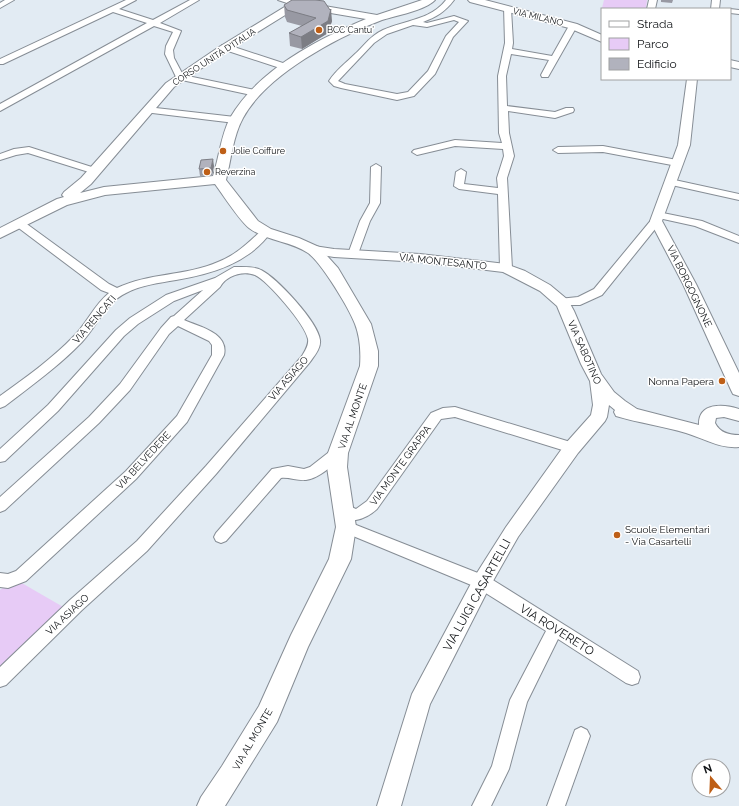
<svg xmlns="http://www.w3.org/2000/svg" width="739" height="806" viewBox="0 0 739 806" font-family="Raleway,sans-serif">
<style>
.green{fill:#e7cbf6}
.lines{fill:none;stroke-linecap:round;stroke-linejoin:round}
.minor-casing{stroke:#868d95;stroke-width:2}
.tertiary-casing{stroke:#868d95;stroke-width:2}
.secondary-casing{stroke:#868d95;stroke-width:2}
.minor{fill:#fff;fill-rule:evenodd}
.tertiary{fill:#fff;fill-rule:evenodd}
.secondary{fill:#fff;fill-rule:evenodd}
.wall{fill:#9899a3}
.shaded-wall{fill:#7c7d84}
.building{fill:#b1b2bd;stroke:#7c7d84}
.poi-dot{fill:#be5f17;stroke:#fff;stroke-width:1.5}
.labels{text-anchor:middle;stroke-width:3;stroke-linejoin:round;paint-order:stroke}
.far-street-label{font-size:9px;fill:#111417;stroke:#fff}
.far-poi-label{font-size:9px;fill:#111417;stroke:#fff;text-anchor:start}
.street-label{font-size:10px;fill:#111417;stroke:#fff}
.poi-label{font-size:10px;fill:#111417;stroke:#fff;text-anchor:end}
.near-street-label{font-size:12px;fill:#111417;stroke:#fff}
</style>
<rect width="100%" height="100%" fill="#e2ebf3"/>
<g class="green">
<polygon points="604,0 647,0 646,9 602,8"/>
<path d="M20 582 65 608 0 671V590C6 585 13 586 20 582Z"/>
</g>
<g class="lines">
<defs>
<g id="minor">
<polygon points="5,0 14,0 0,8 0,3"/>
<polygon points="126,0 136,0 119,9 153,20 190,0 199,0 160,23 181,31 173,50 174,58 183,75 259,91 260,93 259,95 256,96 177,79 165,54 166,46 173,32 154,26 0,111 0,104 147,23 113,12 3,64 0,64 0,59"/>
<polygon points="278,0 290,0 300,4 296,6"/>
<path d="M446 0H454C445 12 436 17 423 22L427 23 454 16 468 21 453 37 435 74 414 96 397 100 341 88 334 86 329 81C336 70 346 63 355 54 364 46 370 36 383 30 405 20 431 20 446 0ZM454 20 459 22 446 36 428 71 408 92 397 94 345 84 338 81 374 43 387 34 413 25 427 27Z"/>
<polygon points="649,0 657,0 655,9 647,9"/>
<polygon points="712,0 720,0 719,9 711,9"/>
<polygon points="504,7 510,7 511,9 513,43 512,49 552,56 570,24 573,24 577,26 548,77 542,77 541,75 549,60 511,54 506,76 507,106 555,112 566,108 573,108 574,110 573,112 555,118 508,111 509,133 514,156 507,178 512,268 510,270 502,270 500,268 498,194 459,189 454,186 456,172 461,169 466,172 464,184 498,188 497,178 504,156 503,149 455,146 417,155 412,152 414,150 455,140 502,143 499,133 498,76 505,43"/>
<polygon points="729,9 730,9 739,10 739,14 730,13"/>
<polygon points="222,45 228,45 289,65 290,67 286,69 283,69 222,49"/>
<polygon points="147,107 235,117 239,120 235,123 144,112 143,110"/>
<polygon points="603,146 677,160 682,163 677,166 603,152 558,153 553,150 558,147"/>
<polygon points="29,147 98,169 100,171 98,173 92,173 28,153 16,155 0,160 0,154 14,149"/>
<polygon points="376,164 381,167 380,203 370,221 358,254 353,257 349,256 348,254 360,221 370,203 371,167"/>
<polygon points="670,179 739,194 739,200 667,184 665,182 667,180"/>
<polygon points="658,212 702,221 739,236 739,243 695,226 654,217 653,215 654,213"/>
<polygon points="656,218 661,221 660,223 602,295 580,305 559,305 557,302 559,299 578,297 594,289 652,219"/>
<path d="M20 221 24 222 109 284 117 288C148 273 186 276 218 262 236 255 248 243 262 230L266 229 271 232C249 263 212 274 176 280 159 283 141 285 126 293 105 303 97 326 82 342 59 366 31 386 5 406L0 408V396C25 378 52 359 74 336 87 323 94 305 109 293L101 290 16 226 15 224 16 222Z"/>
<path d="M234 267C242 267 254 266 261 270 277 278 318 322 320 340 321 348 315 355 310 362L216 474 147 551 82 610 6 685 0 687V667L70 600 137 541 206 466 302 356C305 351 309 345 308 339 305 324 268 281 255 275 242 270 226 276 220 287L184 320C200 327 229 333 224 355L187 422 136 479 26 581 8 588 0 587V573L8 574 16 571 126 471 177 416 212 355V345L209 341 178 326 169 334 130 390 99 423 5 510 0 512V497L89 417 120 384 161 328 171 317 174 316 203 290 174 301 138 324 124 336 58 411 5 461 0 462V449L48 405 116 330 130 318 166 295 215 278Z"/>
<path d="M455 407 577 444 579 448 577 452 572 453 455 417 441 419 377 509C366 519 346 528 337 510L339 506 344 504 356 509 367 501 431 413 443 408Z"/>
<path d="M338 448 343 449 345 453 343 457C332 465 320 478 306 480 298 481 289 477 281 478L226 541 221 543 216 541 214 537 216 533 272 469 288 466 304 469 310 467 333 449Z"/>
<polygon points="346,521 488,577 638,671 640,677 638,683 632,685 626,683 558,639 527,702 509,769 491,806 472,806 492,766 510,700 546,631 476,587 341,531 339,527 341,523"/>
<polygon points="581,727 587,730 590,736 565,806 547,806 575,730"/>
</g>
<g id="tertiary">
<polygon points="687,79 697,79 690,145 662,221 696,284 739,373 739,396 733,394 731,390 683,284 650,221 678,145"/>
<path d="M314 246 334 249 420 254 506 264 525 271 550 285 568 300 574 311 601 374 614 392 625 401 637 409 699 425C698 402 724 404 739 409V421L724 417 716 418 715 423C720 433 729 435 739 435V447C720 449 703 438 686 433 663 426 639 423 616 416L614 412 615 410 609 405 607 417 605 421 578 453 518 537 489 588 430 704 401 806H377L412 694 475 576 506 527 566 443 591 415 593 405 590 381 581 364 557 306 540 291 503 272 420 262 334 257 309 253 307 250 309 247Z"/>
</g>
<g id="secondary">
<path d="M296 0H308L304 4 307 3 377 15 422 0H435C426 10 395 16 382 20 337 37 266 75 243 118 233 136 231 160 226 180L258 221 271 229 299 238 319 247 338 268 371 324 378 351V366L348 453 347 467 356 527 351 559 308 647 277 722 225 806H197L201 797 222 766 259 706 291 635 329 559 336 527 327 467 328 453 360 366C361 352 360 337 355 324 349 308 321 262 308 253 290 241 266 241 249 228 240 221 223 195 215 184L105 195 67 205 0 238V228L57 199 64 197 62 195 64 192 81 178 166 83 219 47ZM303 4 302 6 303 8 307 9 366 19C316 40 258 70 230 118 221 135 219 158 213 176L104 187 80 193 91 184 174 87 227 51Z"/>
<polygon points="468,0 485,0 577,24 602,35 602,42 569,28 470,2"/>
<polygon points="730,60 739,62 739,69 730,67"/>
</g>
</defs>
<use href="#minor" class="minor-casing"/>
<use href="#tertiary" class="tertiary-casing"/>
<use href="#secondary" class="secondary-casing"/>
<use href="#minor" class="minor"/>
<use href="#tertiary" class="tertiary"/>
<use href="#secondary" class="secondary"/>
</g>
<g class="wall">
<polygon points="661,0 673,0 672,3 661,2"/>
<polygon points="284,5 332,21 328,33 302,49 290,46 289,33 302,26 287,22 285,17"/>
<polygon points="214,166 212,175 200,176 199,169"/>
</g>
<g class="shaded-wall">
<polygon points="331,9 332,21 328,33 302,49 301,37"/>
<polygon points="213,159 214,166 212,175 211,168"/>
</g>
<g class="building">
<polygon points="292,0 315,0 324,1 330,10 331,9 328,21 301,37 289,33 316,18 287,10 284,5"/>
<polygon points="213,159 211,168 199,169 201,160"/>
</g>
<g class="poi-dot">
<circle cx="319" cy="30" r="4"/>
<circle cx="223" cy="151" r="4"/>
<circle cx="207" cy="172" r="4"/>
<circle cx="722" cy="381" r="4"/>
<circle cx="617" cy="535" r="4"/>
</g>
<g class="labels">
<g class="far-street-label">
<text transform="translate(538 17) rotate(14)" y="3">VIA MILANO</text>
<text transform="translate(214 57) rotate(-33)" y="3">CORSO UNITÀ D'ITALIA</text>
</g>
<g class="far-poi-label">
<text x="327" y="33">BCC Cantu'</text>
<text x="231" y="154">Jolie Coiffure</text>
<text x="215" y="175">Reverzina</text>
</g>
<g class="street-label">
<text transform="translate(443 261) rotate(6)" y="4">VIA MONTESANTO</text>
<text transform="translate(690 286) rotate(64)" y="4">VIA BORGOGNONE</text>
<text transform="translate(94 319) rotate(-49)" y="4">VIA RENCATI</text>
<text transform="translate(585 352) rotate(66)" y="4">VIA SABOTINO</text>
<text transform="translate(288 378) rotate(-49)" y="4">VIA ASIAGO</text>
<text transform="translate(352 416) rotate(-71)" y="4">VIA AL MONTE</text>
<text transform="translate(143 460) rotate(-47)" y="4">VIA BELVEDERE</text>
<text transform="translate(400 465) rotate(-54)" y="4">VIA MONTE GRAPPA</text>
<text transform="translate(67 614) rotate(-43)" y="4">VIA ASIAGO</text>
<text transform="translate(252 739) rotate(-60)" y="4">VIA AL MONTE</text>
</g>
<g class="poi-label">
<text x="714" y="385">Nonna Papera</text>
<text x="625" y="533" text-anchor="start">Scuole Elementari<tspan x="625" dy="12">- Via Casartelli</tspan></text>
</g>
<g class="near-street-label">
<text transform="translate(477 595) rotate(-61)" y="4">VIA LUIGI CASARTELLI</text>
<text transform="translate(557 630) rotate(32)" y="4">VIA ROVERETO</text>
</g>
</g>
<rect x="601" y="8" width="130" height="72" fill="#ffffff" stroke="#a0a1a2"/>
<rect x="609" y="21" width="20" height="6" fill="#ffffff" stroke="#a0a1a2"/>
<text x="637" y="28" font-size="12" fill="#111417">Strada</text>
<rect x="609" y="38" width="20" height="12" fill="#e7cbf6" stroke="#a0a1a2"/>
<text x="637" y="48" font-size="12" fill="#111417">Parco</text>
<rect x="609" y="58" width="20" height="12" fill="#b1b2bd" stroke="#a0a1a2"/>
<text x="637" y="68" font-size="12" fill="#111417">Edificio</text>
<g transform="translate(711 778) rotate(341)"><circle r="19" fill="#ffffff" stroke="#a0a1a2"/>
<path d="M0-3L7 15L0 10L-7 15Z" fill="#be5f17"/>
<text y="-6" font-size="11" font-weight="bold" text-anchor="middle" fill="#111417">N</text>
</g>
</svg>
